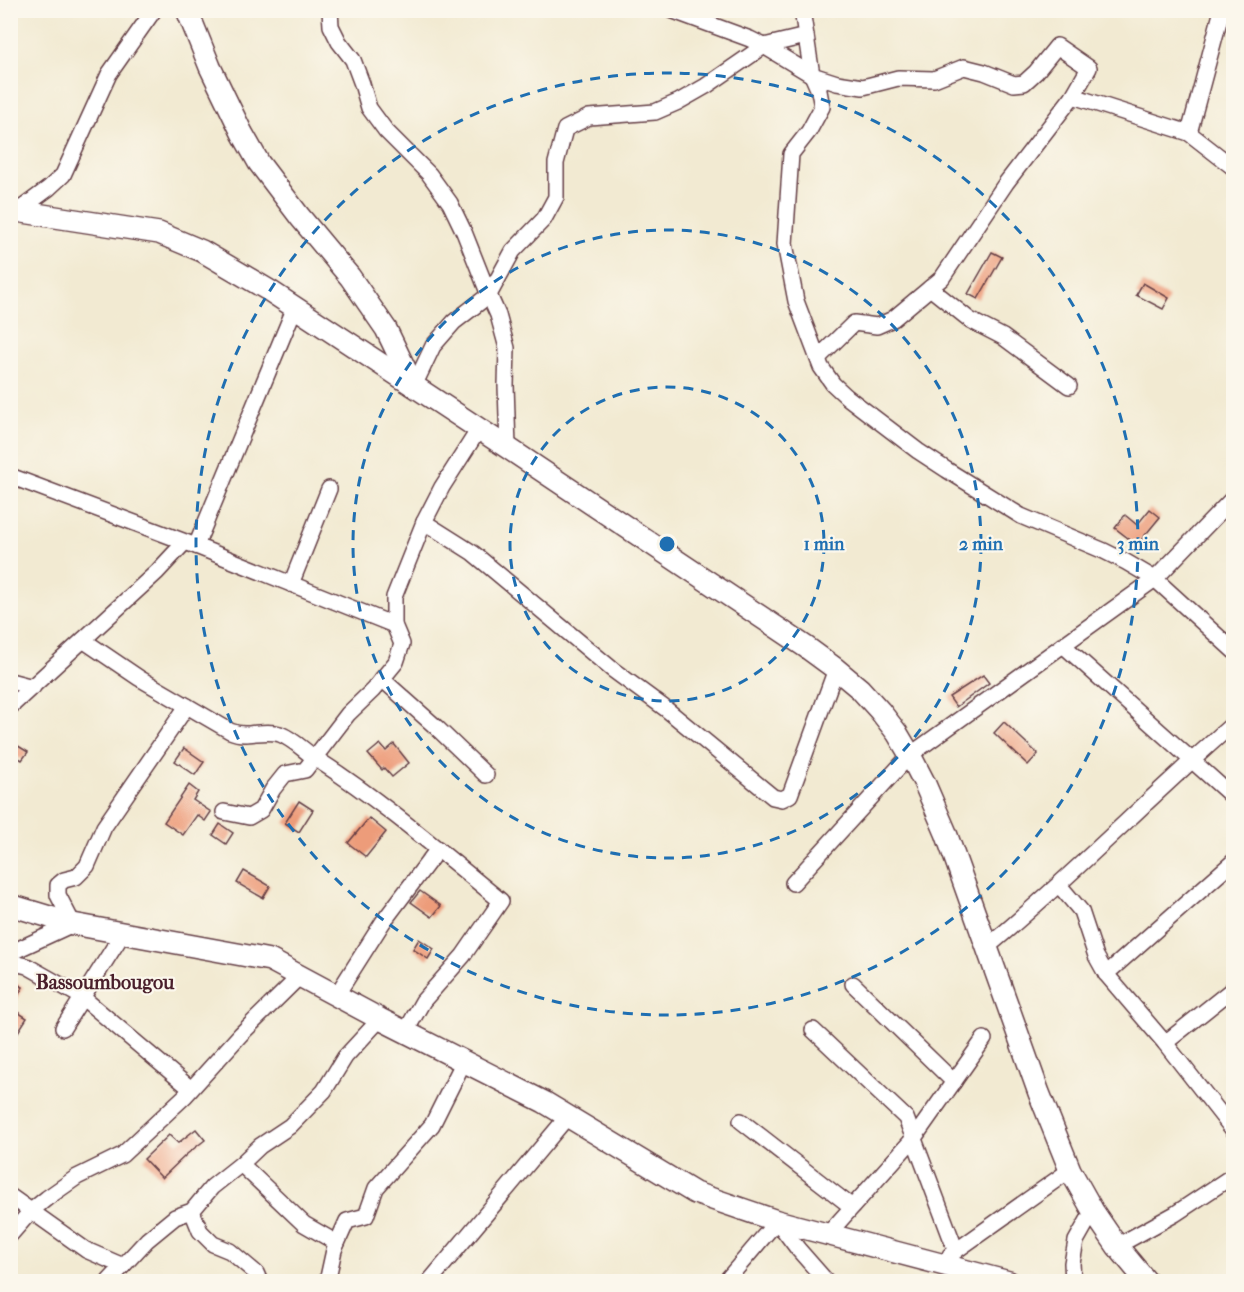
<svg xmlns="http://www.w3.org/2000/svg" width="1244" height="1292" viewBox="0 0 1244 1292" font-family="'IM FELL French Canon',serif">
<style>
.building{fill:#ed9c7a}
.lines{fill:none;stroke-linecap:round;stroke-linejoin:round}
.street-casing{stroke:#633d44;stroke-width:18}
.secondary-casing{stroke:#633d44;stroke-width:24}
.street{stroke:#fff;stroke-width:15}
.secondary{stroke:#fff;stroke-width:21}
.ring{fill:none;stroke:#1f6fb2;stroke-width:3;stroke-dasharray:10 8}
.labels{text-anchor:middle;stroke-width:4.5;stroke-linejoin:round;paint-order:stroke}
.quarter-label{font-size:20px;font-weight:bold;fill:#4a1f2b;stroke:#fbf7ec}
.centre{fill:#1f6fb2;stroke:#fbf7ec;stroke-width:3}
.ring-label{font-size:18px;text-anchor:middle;font-weight:bold;fill:#1f6fb2;stroke:#fbf7ec;stroke-width:4.5;stroke-linejoin:round;paint-order:stroke}
</style>
<rect width="100%" height="100%" fill="#fbf7ec"/>
<filter id="ink" filterUnits="userSpaceOnUse"><feTurbulence type="fractalNoise" baseFrequency=".0167" numOctaves="2"/><feDisplacementMap in="SourceGraphic" scale="12" xChannelSelector="R" yChannelSelector="G"/><feConvolveMatrix kernelMatrix="1 2 1 2 8 2 1 2 1" color-interpolation-filters="sRGB"/></filter>
<filter id="wash" filterUnits="userSpaceOnUse"><feTurbulence type="fractalNoise" baseFrequency=".008" numOctaves="4" result="noise"/><feDisplacementMap in="SourceGraphic" scale="24" xChannelSelector="R" yChannelSelector="G"/><feGaussianBlur stdDeviation="1.35" result="paint"/><feColorMatrix in="noise" values="0 0 0 0 0 0 0 0 0 0 0 0 0 0 0 0 0 1.4 0 .05"/><feComposite in="paint" operator="in"/></filter>
<g filter="url(#wash)">
<rect width="100%" height="100%" fill="#f2ead2"/>
<g id="blocks">
<g class="building">
<polygon points="992,252 1002,257 978,299 968,294"/>
<polygon points="1143,283 1169,298 1163,309 1136,295"/>
<polygon points="1150,509 1160,517 1137,545 1115,528 1125,515 1137,525"/>
<polygon points="983,675 989,683 956,707 949,697"/>
<polygon points="1004,722 1038,754 1028,765 994,733"/>
<polygon points="10,741 28,752 22,760 10,753"/>
<polygon points="380,744 386,751 394,744 409,763 392,777 384,768 382,770 368,754"/>
<polygon points="184,748 204,762 195,775 175,761"/>
<polygon points="189,785 198,792 193,800 211,812 205,821 197,815 183,835 164,822"/>
<polygon points="299,801 313,810 299,832 285,823"/>
<polygon points="369,818 386,832 366,857 348,843"/>
<polygon points="220,824 233,833 226,844 213,835"/>
<polygon points="244,871 270,886 263,898 237,883"/>
<polygon points="420,891 441,906 432,917 411,902"/>
<polygon points="419,939 434,949 428,959 413,949"/>
<polygon points="10,980 23,987 11,1008 27,1018 18,1032 10,1026"/>
<polygon points="196,1129 205,1140 187,1154 162,1178 144,1159 169,1135 178,1143"/>
</g>
</g>
</g>
<g filter="url(#ink)">
<use href="#blocks" fill-opacity="0" stroke="#633d44" stroke-width="1.5"/>
<g class="lines">
<defs>
<g id="street">
<polyline points="330,10 331,26 339,42 353,60 362,84 369,108 386,131 429,174 450,203 464,232 489,295 498,315 507,348 506,385 508,448"/>
<polyline points="671,10 750,39 764,46 812,75 837,83 863,87 898,78 934,79 964,67 984,72 1014,84 1024,83 1036,72 1057,46 1089,68 1073,96 1006,183 942,278 893,319 877,326 854,323 818,358"/>
<polyline points="802,10 812,75 819,91 822,107 809,131 791,154 785,244 796,301 821,367 833,384 847,397 918,451 947,470 1021,516 1104,551 1126,562 1155,579 1234,651"/>
<polyline points="1073,96 1189,133 1234,168"/>
<polyline points="1189,133 1222,10"/>
<polyline points="18,211 49,188 63,175 109,74 154,10"/>
<polyline points="930,288 970,320 1003,337 1069,386"/>
<polyline points="414,386 433,346 454,322 489,295 513,251 544,219 556,197 556,163 565,129 589,117 655,112 678,102 706,86 764,46 806,36"/>
<polyline points="10,476 196,546 394,625"/>
<polyline points="424,522 473,553 613,670 666,709 773,797 782,799 790,795 836,669"/>
<polyline points="196,546 295,307"/>
<polyline points="291,584 329,489"/>
<path d="M83 640 139 678 230 731C235 733 239 734 244 734 256 734 268 730 280 734 295 740 305 752 318 760 383 802 442 853 501 901L463 956 423 1001 406 1031"/>
<polyline points="1063,645 1234,798"/>
<polyline points="382,679 436,727 486,775"/>
<polyline points="10,681 33,687"/>
<polyline points="10,707 157,572 184,543"/>
<polyline points="224,812 249,817 261,810 273,789 285,774 305,770 348,714 373,690 396,662 402,644 394,625 394,597 424,522 442,487 479,429"/>
<polyline points="793,883 910,755 1155,579 1234,497"/>
<polyline points="1059,885 1081,911 1096,956 1106,974 1165,1043 1234,1131"/>
<path d="M987 947C1073 876 1150 796 1234 723"/>
<polyline points="10,953 73,924 58,895 58,885 64,880 76,877 87,866 104,827 187,706"/>
<polyline points="10,962 27,966 82,997 191,1089"/>
<polyline points="1106,974 1234,861"/>
<polyline points="853,984 954,1082"/>
<polyline points="336,996 383,922 438,849"/>
<polyline points="63,1028 123,933"/>
<polyline points="813,1030 906,1118 956,1251"/>
<polyline points="1165,1043 1234,988"/>
<polyline points="741,1121 852,1207"/>
<polyline points="241,1164 304,1224 337,1243"/>
<polyline points="10,1196 86,1250 123,1266"/>
<polyline points="192,1211 200,1231 213,1244 230,1251 256,1273 260,1282"/>
<polyline points="828,1234 914,1138 984,1039"/>
<polyline points="10,1235 31,1211 47,1198 77,1177 122,1155 185,1096 241,1034 300,976"/>
<polyline points="1117,1246 1175,1214 1234,1175"/>
<polyline points="950,1255 1070,1170"/>
<polyline points="108,1282 147,1240 175,1217 192,1211 212,1187 241,1164 260,1146 290,1126 324,1091 345,1057 380,1019"/>
<polyline points="327,1282 334,1250 347,1221 366,1216 376,1188 432,1125 464,1061"/>
<polyline points="429,1282 568,1116"/>
<polyline points="725,1282 777,1221 798,1249 827,1282"/>
<polyline points="1073,1282 1072,1263 1076,1241 1093,1211"/>
</g>
<g id="secondary">
<polyline points="187,10 210,67 242,133 259,163 300,217 350,277 386,329 413,385"/>
<polyline points="10,210 159,233 202,251 270,291 508,448 806,647 836,669 860,689 880,711 897,733 910,755 924,782 946,833 1039,1093 1070,1170 1093,1211 1117,1246 1147,1282"/>
<polyline points="10,905 73,924 270,960 380,1019 544,1102 695,1193 777,1221 1009,1282"/>
</g>
</defs>
<use href="#street" class="street-casing"/>
<use href="#secondary" class="secondary-casing"/>
<use href="#street" class="street"/>
<use href="#secondary" class="secondary"/>
</g>
</g>
<g class="ring">
<circle cx="667" cy="544" r="157"/>
<circle cx="667" cy="544" r="314"/>
<circle cx="667" cy="544" r="471"/>
</g>
<g class="labels">
<g class="quarter-label">
<text x="105" y="989">Bassoumbougou</text>
</g>
</g>
<circle cx="667" cy="544" r="9" class="centre"/>
<g class="ring-label">
<text x="824" y="550">1 min</text>
<text x="981" y="550">2 min</text>
<text x="1138" y="550">3 min</text>
</g>
<rect width="1244" height="1292" fill="none" stroke="#fbf7ec" stroke-width="36"/>
</svg>
